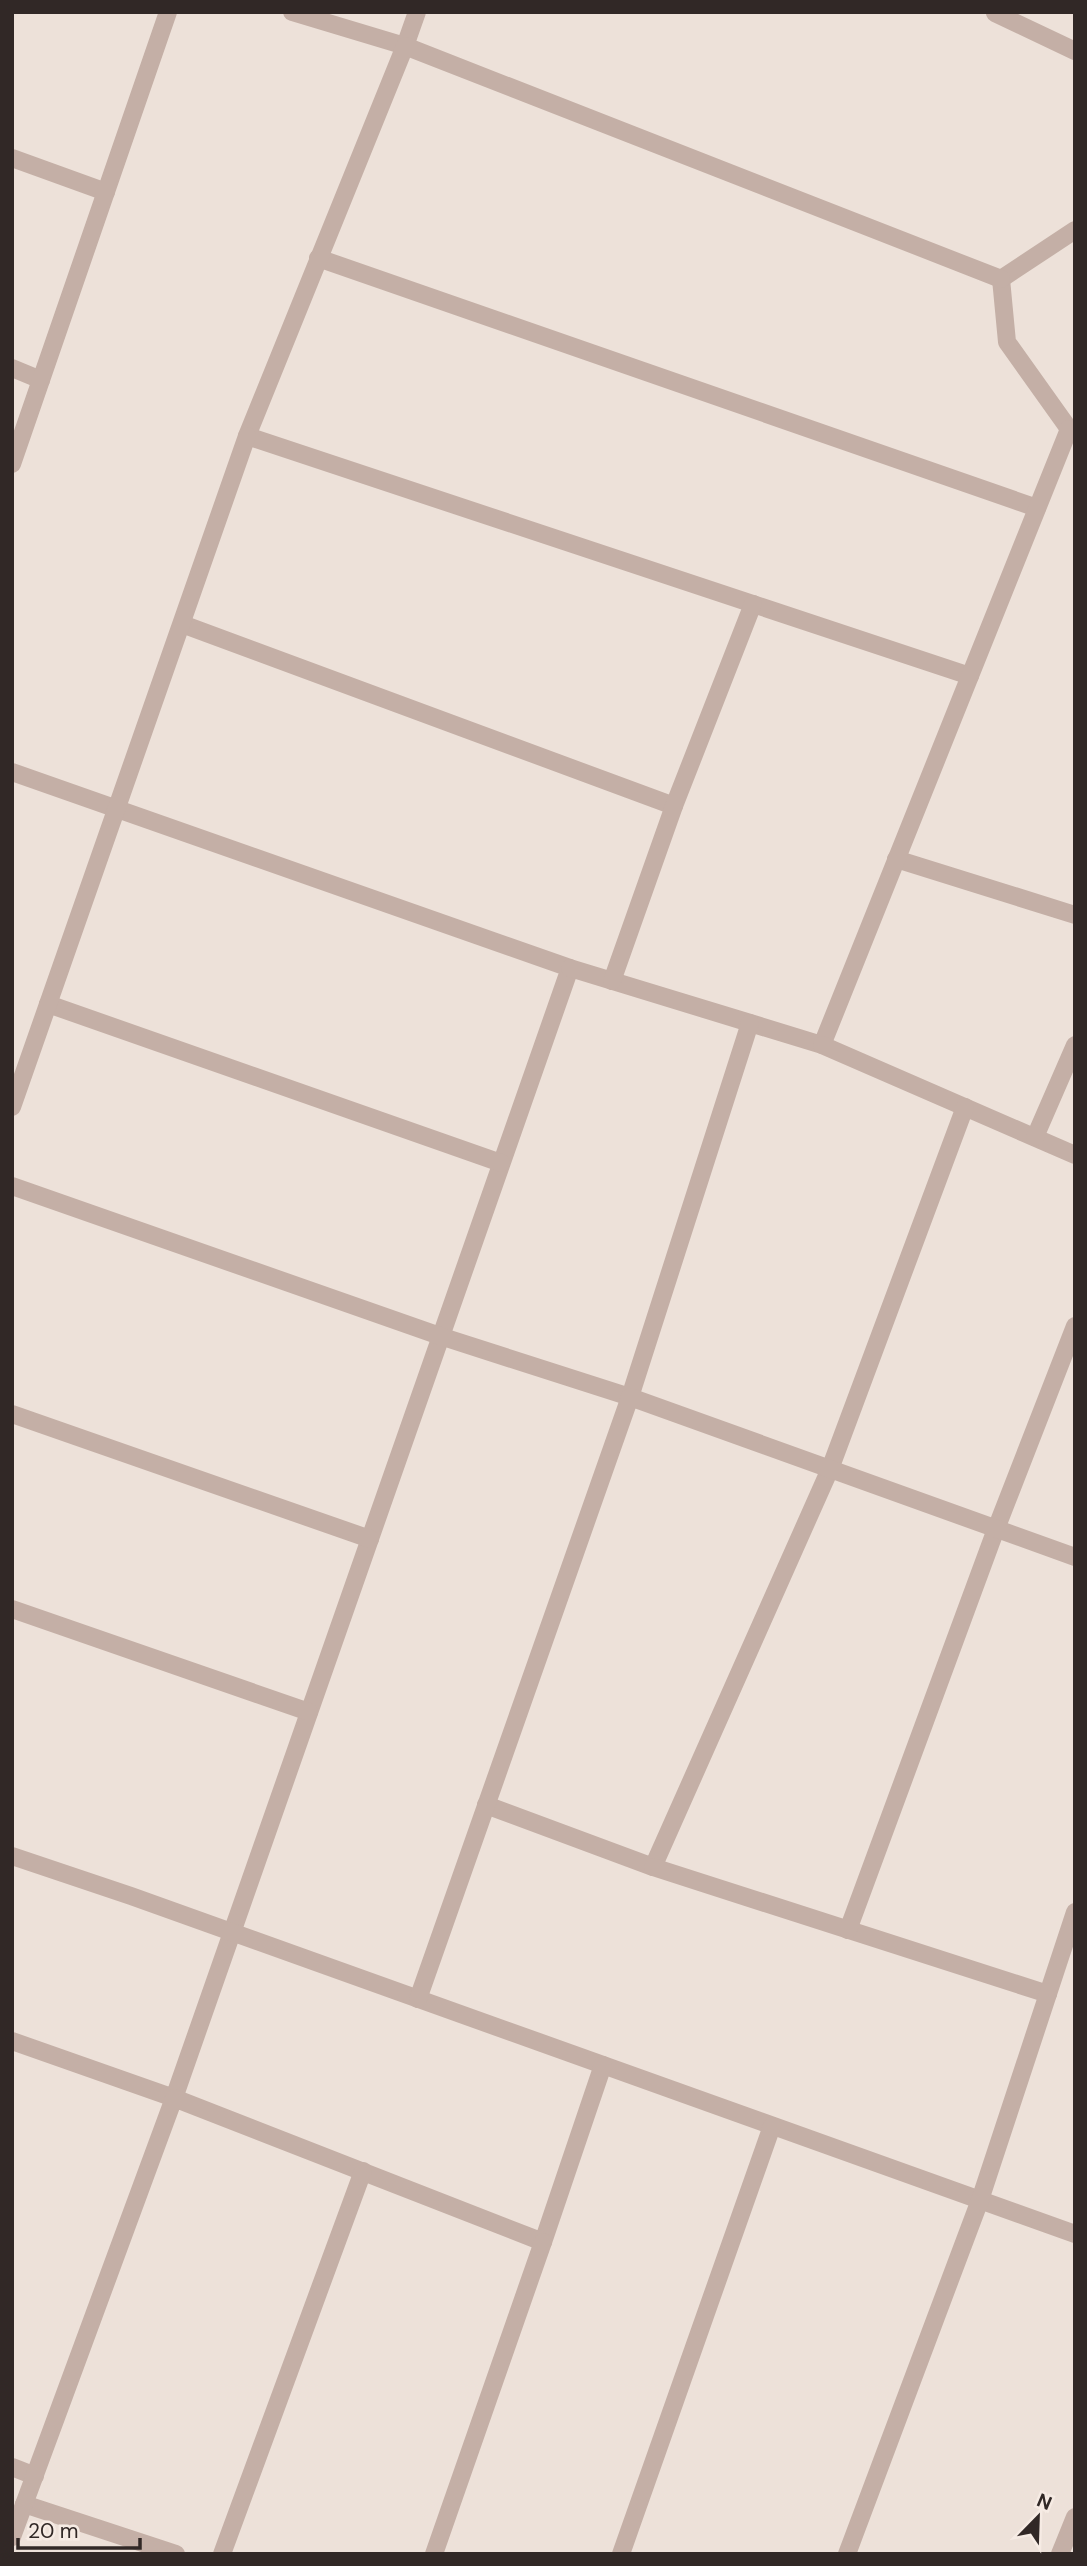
<svg xmlns="http://www.w3.org/2000/svg" width="1087" height="2566" viewBox="0 0 1087 2566" font-family="'DM Sans',sans-serif">
<style>
.lines{fill:none;stroke-linecap:round;stroke-linejoin:round}
.minor{stroke:#c4afa6;stroke-width:18}
</style>
<rect width="100%" height="100%" fill="#ede1d9"/>
<g class="lines">
<g class="minor">
<polyline points="292,12 405,46 417,12"/>
<polyline points="995,13 1075,51"/>
<polyline points="12,158 106,192"/>
<polyline points="318,258 1037,508"/>
<polyline points="1001,279 1007,342 1069,429 1075,429"/>
<polyline points="1001,279 1075,230"/>
<polyline points="12,368 41,380"/>
<polyline points="12,464 168,12"/>
<polyline points="182,624 674,806"/>
<polyline points="970,676 247,436 405,46 1001,279"/>
<polyline points="12,772 570,968 174,2098 12,2041"/>
<polyline points="896,859 1075,915"/>
<polyline points="570,968 822,1045 1069,429"/>
<polyline points="612,981 674,806 753,604"/>
<polyline points="48,1004 501,1163"/>
<polyline points="822,1045 1075,1155"/>
<polyline points="12,1107 247,436"/>
<polyline points="1035,1137 1075,1045"/>
<polyline points="12,1186 440,1336 630,1397 750,1023"/>
<polyline points="12,1414 370,1539"/>
<polyline points="12,1609 309,1712"/>
<polyline points="486,1805 653,1867 830,1469 965,1107"/>
<polyline points="12,1856 131,1896 1075,2234"/>
<polyline points="653,1867 1048,1994"/>
<polyline points="848,1930 996,1529 1075,1326"/>
<polyline points="418,1999 630,1397 1075,1557"/>
<polyline points="12,2467 35,2476"/>
<polyline points="24,2504 176,2554"/>
<polyline points="12,2537 174,2098 543,2242 603,2065"/>
<polyline points="222,2554 363,2171"/>
<polyline points="434,2554 543,2242"/>
<polyline points="621,2554 772,2126"/>
<polyline points="847,2554 980,2200 1075,1912"/>
<polyline points="1060,2554 1075,2517"/>
</g>
</g>
<rect width="1087" height="2566" fill="none" stroke="#312826" stroke-width="28"/>
<g transform="translate(1038 2517) rotate(23)" stroke="#f6ebe4" stroke-width="5" paint-order="stroke">
<path d="M0-5L12 26L0 18L-12 26Z" fill="#312826"/>
<text y="-10" font-size="19" font-weight="bold" text-anchor="middle" fill="#312826">N</text>
</g>
<path d="M18 2538v10h122v-10" fill="none" stroke="#312826" stroke-width="3.5"/>
<text x="28" y="2538" font-size="21" fill="#312826" stroke="#f6ebe4" stroke-width="5" paint-order="stroke">20 m</text>
</svg>
